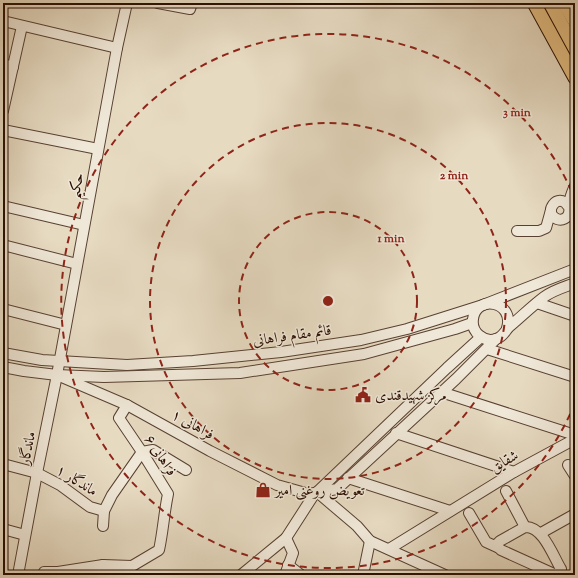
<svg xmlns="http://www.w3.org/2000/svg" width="578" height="578" viewBox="0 0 578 578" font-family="'Sorts Mill Goudy',Amiri,serif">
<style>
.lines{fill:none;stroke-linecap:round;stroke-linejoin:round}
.minor-casing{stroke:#594132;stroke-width:12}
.major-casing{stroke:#2a0e02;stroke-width:15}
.minor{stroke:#efe7d7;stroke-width:10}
.major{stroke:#e3bd80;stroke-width:13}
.ring{fill:none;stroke:#8f2418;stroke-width:2;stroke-dasharray:7 5}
.labels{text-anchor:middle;stroke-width:3;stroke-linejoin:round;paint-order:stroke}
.street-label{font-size:15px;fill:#2a0e02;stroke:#efe7d7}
.poi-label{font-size:15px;fill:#2a0e02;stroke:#efe7d7;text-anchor:start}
.centre{fill:#8f2418;stroke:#efe7d7;stroke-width:2}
.ring-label{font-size:12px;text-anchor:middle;font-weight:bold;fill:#8f2418;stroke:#efe7d7;stroke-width:3;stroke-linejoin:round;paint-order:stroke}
</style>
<rect width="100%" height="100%" fill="#e6dac1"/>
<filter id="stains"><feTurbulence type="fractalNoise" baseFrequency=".005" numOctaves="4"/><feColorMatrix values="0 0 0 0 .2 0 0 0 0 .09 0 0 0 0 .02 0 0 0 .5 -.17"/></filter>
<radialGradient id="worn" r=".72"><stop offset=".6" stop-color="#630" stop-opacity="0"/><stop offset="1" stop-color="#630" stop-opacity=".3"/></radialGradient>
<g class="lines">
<defs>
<g id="minor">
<polyline points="158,3 190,9 192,3"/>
<polyline points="3,21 117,48"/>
<polyline points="3,64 13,67"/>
<polyline points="3,111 22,26"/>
<polyline points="3,130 98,149"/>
<polyline points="3,206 84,225"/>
<path d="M568 206C558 191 542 213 557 219 562 221 568 218 569 213 570 209 569 210 569 206 568 203 573 189 575 186"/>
<polyline points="517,231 539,231 546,228 551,210"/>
<polyline points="3,245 77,264"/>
<polyline points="537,303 575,316"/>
<polyline points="3,309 66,325"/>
<path d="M507 328C515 301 476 294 473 319 471 332 484 343 496 339 503 337 505 331 509 327 521 317 532 306 544 297 553 290 565 287 575 283"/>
<polyline points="487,349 575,377"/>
<polyline points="3,353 42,360 127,365 193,361 281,352 361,340 407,329 483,305 575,269"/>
<polyline points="3,367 24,371 57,375 104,377 240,373 364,354 455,329 472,323"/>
<polyline points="57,375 127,405 210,451 277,485 309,494 337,489 456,379 496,339"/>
<polyline points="441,392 575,435"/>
<polyline points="396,433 514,472"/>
<polyline points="3,464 37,473 60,485 90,507 104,511 112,495 142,452 153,450 186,470"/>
<polyline points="568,465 575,476"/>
<polyline points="348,478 450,511"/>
<polyline points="506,491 525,527"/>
<polyline points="317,492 447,368 481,337"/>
<polyline points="317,492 357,526 370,541 445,575"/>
<polyline points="469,513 486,542 497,547"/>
<polyline points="103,526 104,511"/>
<path d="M525 527C543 526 553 556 561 569L559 574H554L501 550 496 545 500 541Z"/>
<polyline points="3,529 25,535"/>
<polyline points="541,533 575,514"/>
<polyline points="389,549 514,472 575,439"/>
<polyline points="288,565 301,575"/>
<path d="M44 572H58L103 565 132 566 159 550C163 532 164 513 168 494L142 452 119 418 127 405"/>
<polyline points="18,575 37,473 57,375 117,48 127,3"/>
<polyline points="102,575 103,565"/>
<polyline points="241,575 286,538 315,493"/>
<polyline points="285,575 293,553 286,538"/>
<polyline points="363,575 370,541"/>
</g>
<g id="major">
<polyline points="534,3 575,78"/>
<polyline points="550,3 575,49"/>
<polyline points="564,3 575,22"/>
</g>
</defs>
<use href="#minor" class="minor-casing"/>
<use href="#major" class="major-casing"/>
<use href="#minor" class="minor"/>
<use href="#major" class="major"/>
</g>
<g class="ring">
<circle cx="328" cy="301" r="89"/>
<circle cx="328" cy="301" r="178"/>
<path d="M575 403A267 267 0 1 1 575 199"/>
</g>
<defs>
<symbol id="civic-bare" viewBox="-9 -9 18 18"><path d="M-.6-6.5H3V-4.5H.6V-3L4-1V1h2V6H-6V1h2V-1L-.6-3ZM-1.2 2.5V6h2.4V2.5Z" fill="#8f2418" stroke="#efe7d7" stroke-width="2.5" paint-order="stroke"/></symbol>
<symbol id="shop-bare" viewBox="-9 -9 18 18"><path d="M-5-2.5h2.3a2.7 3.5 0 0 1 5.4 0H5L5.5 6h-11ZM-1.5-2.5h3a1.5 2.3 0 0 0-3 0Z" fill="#8f2418" stroke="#efe7d7" stroke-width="2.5" paint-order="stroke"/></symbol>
</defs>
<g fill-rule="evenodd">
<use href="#civic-bare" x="352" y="384" width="22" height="22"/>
<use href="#shop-bare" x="252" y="479" width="22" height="22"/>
</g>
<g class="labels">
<g class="street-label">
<text transform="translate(76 186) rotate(-80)" y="5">حکیم</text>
<text transform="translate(292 335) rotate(-8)" y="5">قائم مقام فراهانی</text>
<text transform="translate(193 424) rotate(29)" y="5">فراهانی ۱</text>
<text transform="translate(27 448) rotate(-78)" y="5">ماندگار</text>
<text transform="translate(161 455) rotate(57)" y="5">فراهانی ۶</text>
<text transform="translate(504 461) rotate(-30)" y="5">شقایق</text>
<text transform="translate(77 480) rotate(32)" y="5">ماندگار ۱</text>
</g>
<g class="poi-label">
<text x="375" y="400">مرکز شهیدقندی</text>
<text x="275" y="495">تعویض روغنی امیر</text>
</g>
</g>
<circle cx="328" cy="301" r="6" class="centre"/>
<g class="ring-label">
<text x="517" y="116">3 min</text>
<text x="454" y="179">2 min</text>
<text x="391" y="242">1 min</text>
</g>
<rect width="578" height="578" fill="none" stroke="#e6dac1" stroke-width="16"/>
<rect x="4" y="4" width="570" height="570" fill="none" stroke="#2a0e02" stroke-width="2"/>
<rect x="8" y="8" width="562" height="562" fill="none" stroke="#2a0e02"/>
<rect width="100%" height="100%" filter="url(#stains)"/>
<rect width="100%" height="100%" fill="url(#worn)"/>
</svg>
